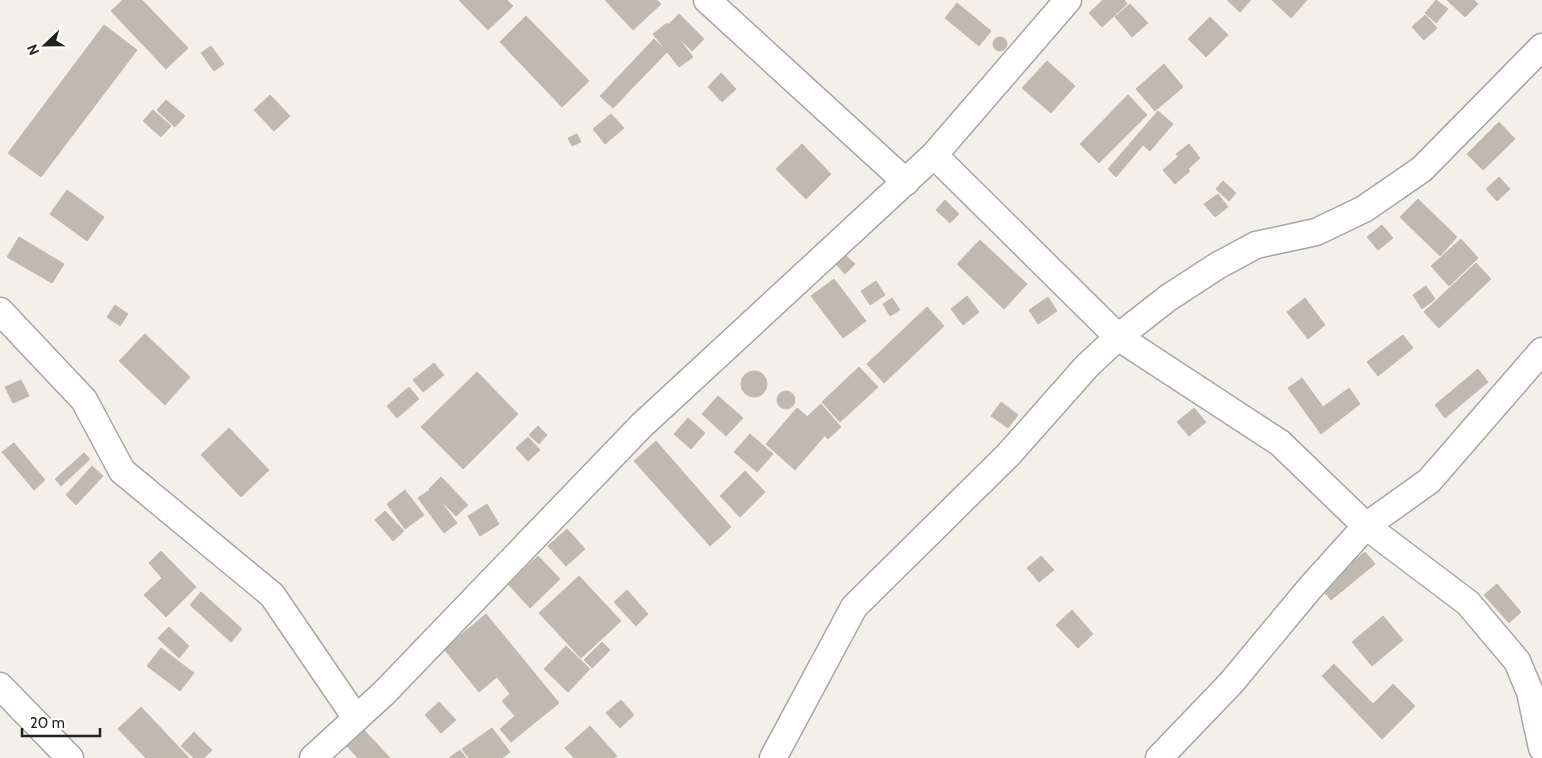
<svg xmlns="http://www.w3.org/2000/svg" width="1542" height="758" viewBox="0 0 1542 758" font-family="Cabin,sans-serif">
<style>
.building{fill:#bfb9b2;stroke:#c3b9ab}
.lines{fill:none;stroke-linecap:round;stroke-linejoin:round}
.minor-casing{stroke:#a6a6a6;stroke-width:29}
.minor{stroke:#fff;stroke-width:26}
</style>
<rect width="100%" height="100%" fill="#f2f0e9"/>
<g class="building">
<polygon points="123,0 142,0 188,48 166,69 111,11"/>
<polygon points="459,0 507,0 513,6 488,30"/>
<polygon points="605,0 657,0 661,4 633,30"/>
<polygon points="1103,0 1124,0 1127,4 1102,27 1089,13"/>
<polygon points="1227,0 1251,0 1240,12"/>
<polygon points="1272,0 1307,0 1291,18"/>
<polygon points="1436,0 1448,9 1436,23 1425,13"/>
<polygon points="1447,0 1474,0 1478,4 1465,17"/>
<polygon points="957,3 991,31 979,46 945,18"/>
<polygon points="1130,4 1148,23 1132,37 1115,17"/>
<polygon points="679,14 704,39 692,51 667,26"/>
<polygon points="1425,15 1437,28 1424,40 1412,27"/>
<polygon points="526,16 589,81 562,107 500,42"/>
<polygon points="1210,17 1228,35 1206,57 1188,39"/>
<polygon points="667,23 693,57 679,67 653,34"/>
<polygon points="104,25 137,50 41,177 8,153"/>
<circle cx="1000" cy="44" r="7"/>
<polygon points="654,39 667,52 613,108 600,96"/>
<polygon points="211,46 224,64 214,71 201,53"/>
<polygon points="1047,61 1075,86 1051,113 1022,88"/>
<polygon points="1164,64 1183,87 1155,111 1136,89"/>
<polygon points="721,73 736,89 722,102 708,87"/>
<polygon points="270,95 290,116 274,131 254,110"/>
<polygon points="1128,95 1147,115 1099,163 1080,144"/>
<polygon points="166,100 185,116 175,127 157,110"/>
<polygon points="153,110 171,126 161,137 143,121"/>
<polygon points="1158,111 1173,124 1150,151 1143,145 1116,177 1108,169"/>
<polygon points="611,114 624,128 605,144 593,129"/>
<polygon points="1499,122 1515,139 1483,170 1467,154"/>
<polygon points="577,134 581,142 572,146 568,138"/>
<polygon points="802,144 831,174 806,199 776,169"/>
<polygon points="1189,144 1200,158 1188,169 1176,154"/>
<polygon points="1178,157 1190,171 1175,184 1163,170"/>
<polygon points="1499,177 1510,189 1497,201 1486,189"/>
<polygon points="1223,181 1236,193 1229,201 1216,189"/>
<polygon points="67,190 104,217 87,241 50,214"/>
<polygon points="1218,194 1228,207 1215,217 1204,204"/>
<polygon points="1418,199 1457,237 1440,256 1400,217"/>
<polygon points="945,200 959,214 950,223 936,210"/>
<polygon points="1382,225 1393,238 1378,250 1367,237"/>
<polygon points="19,237 64,264 52,283 7,257"/>
<polygon points="1461,239 1478,258 1449,286 1431,266"/>
<polygon points="980,240 1027,284 1004,309 957,264"/>
<polygon points="845,255 855,264 845,274 836,264"/>
<polygon points="1476,263 1491,279 1439,328 1424,312"/>
<polygon points="834,279 866,321 843,338 811,296"/>
<polygon points="876,281 885,295 870,305 861,291"/>
<polygon points="1426,286 1435,299 1422,309 1413,295"/>
<polygon points="967,296 979,312 963,325 951,309"/>
<polygon points="1048,297 1057,311 1038,324 1029,310"/>
<polygon points="892,298 900,310 890,316 883,304"/>
<polygon points="1305,298 1325,325 1308,339 1287,312"/>
<polygon points="115,305 128,314 120,326 107,317"/>
<polygon points="927,307 944,326 884,383 867,364"/>
<polygon points="145,334 190,377 165,405 119,361"/>
<polygon points="1403,335 1413,348 1378,376 1367,362"/>
<polygon points="434,363 444,375 423,392 413,380"/>
<polygon points="859,367 878,387 840,422 822,402"/>
<polygon points="1478,369 1488,382 1445,418 1435,405"/>
<circle cx="754" cy="384" r="13"/>
<polygon points="477,372 518,414 463,469 421,427"/>
<polygon points="1302,378 1323,407 1349,388 1360,404 1321,434 1288,388"/>
<polygon points="21,380 29,396 13,403 5,387"/>
<polygon points="409,387 419,399 397,418 387,406"/>
<circle cx="786" cy="400" r="9"/>
<polygon points="718,396 743,418 726,436 702,414"/>
<polygon points="1001,402 1018,415 1008,428 991,416"/>
<polygon points="821,404 841,427 828,439 808,416"/>
<polygon points="797,408 827,433 795,470 766,444"/>
<polygon points="1194,408 1206,422 1189,436 1177,422"/>
<polygon points="688,418 705,433 691,449 674,434"/>
<polygon points="538,426 547,435 539,444 529,435"/>
<polygon points="229,428 269,470 241,497 201,455"/>
<polygon points="750,434 773,454 757,472 734,452"/>
<polygon points="528,437 540,450 528,461 516,448"/>
<polygon points="656,441 731,527 710,546 634,461"/>
<polygon points="14,443 45,480 34,490 2,452"/>
<polygon points="84,453 90,459 61,486 55,479"/>
<polygon points="92,466 103,476 76,505 66,495"/>
<polygon points="745,471 765,492 740,517 720,496"/>
<polygon points="441,477 468,505 456,516 429,489"/>
<polygon points="431,489 457,523 444,533 418,498"/>
<polygon points="405,490 424,515 405,529 387,504"/>
<polygon points="487,504 499,524 480,536 468,516"/>
<polygon points="385,511 404,531 393,541 375,520"/>
<polygon points="567,529 585,549 566,566 548,546"/>
<polygon points="161,551 196,587 166,617 144,595 162,578 149,563"/>
<polygon points="1365,552 1375,564 1331,600 1321,588"/>
<polygon points="538,556 560,579 530,608 508,584"/>
<polygon points="1041,556 1054,570 1039,582 1027,568"/>
<polygon points="579,576 621,621 581,658 539,613"/>
<polygon points="1497,584 1521,612 1509,623 1484,595"/>
<polygon points="627,590 648,614 636,626 614,602"/>
<polygon points="201,592 242,629 231,642 190,605"/>
<polygon points="1072,610 1093,634 1078,648 1056,625"/>
<polygon points="486,614 559,703 511,742 500,729 515,716 502,701 510,694 497,677 479,692 444,649"/>
<polygon points="1383,616 1403,640 1372,666 1352,642"/>
<polygon points="169,627 189,646 179,658 158,638"/>
<polygon points="602,642 610,650 592,668 584,660"/>
<polygon points="566,646 590,669 568,692 544,669"/>
<polygon points="161,648 194,673 180,691 147,666"/>
<polygon points="1334,664 1373,704 1393,684 1415,706 1382,739 1322,676"/>
<polygon points="621,700 634,715 620,728 606,713"/>
<polygon points="439,702 456,720 441,733 425,715"/>
<polygon points="141,707 189,758 146,758 118,729"/>
<polygon points="590,726 617,756 614,758 574,758 565,748"/>
<polygon points="492,728 510,752 502,758 469,758 462,749"/>
<polygon points="363,729 390,758 358,758 346,745"/>
<polygon points="194,732 212,750 204,758 194,758 181,746"/>
<polygon points="460,750 466,758 449,758"/>
</g>
<g class="lines">
<defs>
<g id="minor">
<polyline points="707,0 906,182"/>
<polyline points="934,155 1118,337 1280,443 1366,526 1468,603 1517,661 1530,692 1542,748"/>
<polyline points="0,311 84,400 122,471 272,595 356,718"/>
<polyline points="0,686 70,758"/>
<polyline points="313,758 384,693 642,425 934,155 1068,0"/>
<polyline points="773,758 854,607 1008,455 1087,366 1118,337 1168,298 1217,266 1256,245 1316,232 1364,209 1422,169 1542,47"/>
<polyline points="1159,758 1231,683 1310,588 1366,526 1429,481 1542,351"/>
</g>
</defs>
<use href="#minor" class="minor-casing"/>
<use href="#minor" class="minor"/>
</g>
<g transform="translate(45 45) rotate(248)" stroke="#ffffff" stroke-width="4" paint-order="stroke">
<path d="M0-4L9 19L0 12L-9 19Z" fill="#222222"/>
<text y="-8" font-size="14" font-weight="bold" text-anchor="middle" fill="#222222">N</text>
</g>
<path d="M22 728v8h78v-8" fill="none" stroke="#222222" stroke-width="2.5"/>
<text x="30" y="728" font-size="15" fill="#222222" stroke="#ffffff" stroke-width="4" paint-order="stroke">20 m</text>
</svg>
